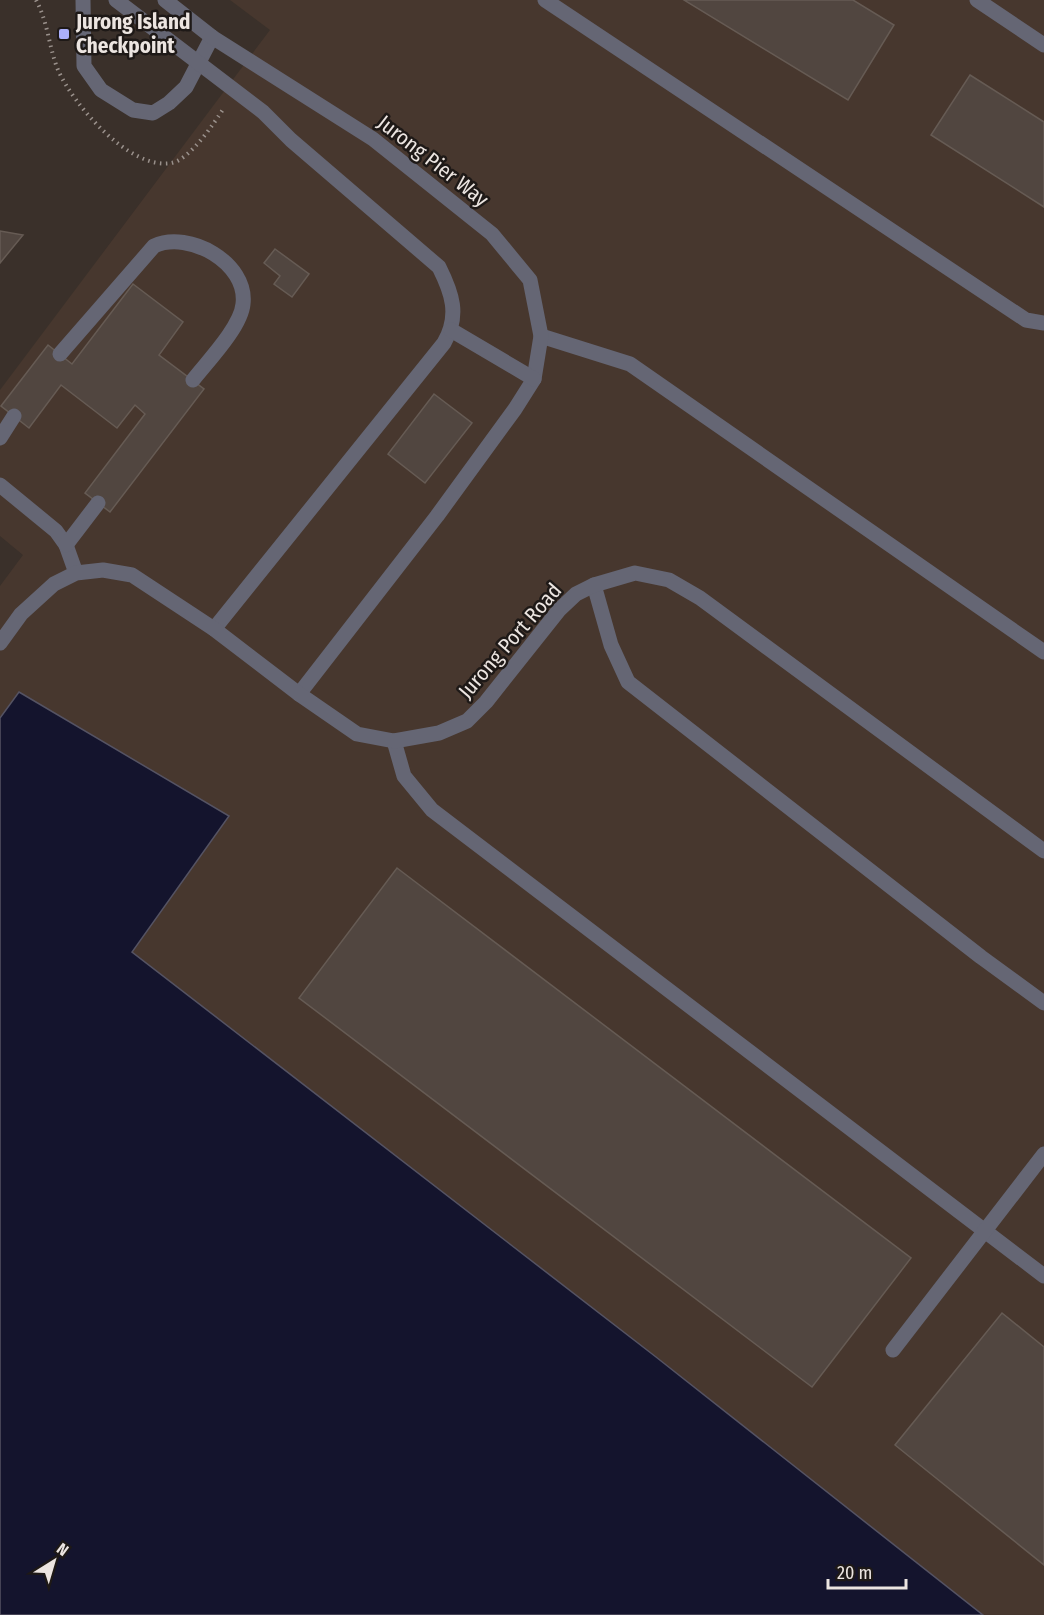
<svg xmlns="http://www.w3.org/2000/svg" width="1044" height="1615" viewBox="0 0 1044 1615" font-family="'Fira Sans Condensed',sans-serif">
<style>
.built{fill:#47372e}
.water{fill:#14142d;stroke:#555363;stroke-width:1.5}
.building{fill:#514640;stroke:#665b54;stroke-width:1.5}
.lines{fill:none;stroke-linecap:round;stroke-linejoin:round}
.path{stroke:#9a918c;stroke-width:4;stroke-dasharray:1.5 4.5;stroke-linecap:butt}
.lane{stroke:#656674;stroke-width:15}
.street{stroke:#656674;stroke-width:15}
.poi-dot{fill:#abaffb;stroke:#1e1917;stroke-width:2}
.labels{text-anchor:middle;stroke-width:5;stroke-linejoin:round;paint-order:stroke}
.poi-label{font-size:21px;font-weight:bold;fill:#ece5e1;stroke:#1e1917;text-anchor:start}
.street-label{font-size:21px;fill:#ece5e1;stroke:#1e1917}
</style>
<rect width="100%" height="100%" fill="#3a302a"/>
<polygon class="built" points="230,0 1044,0 1044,1615 983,1615 131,952 229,816 19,693 0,718 0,586 23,555 0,536 0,390 270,30"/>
<polygon class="water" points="19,692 229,816 132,952 656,1357 983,1615 0,1615 0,718"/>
<g class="building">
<polygon points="684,0 853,0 894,25 848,100"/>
<polygon points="970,75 1044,122 1044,207 931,135"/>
<polygon points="0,231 23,235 0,263"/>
<polygon points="275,249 309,274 292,297 274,284 280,276 264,263"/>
<polygon points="133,284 183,322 159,355 204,389 110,512 85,493 145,414 135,405 117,428 61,385 29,428 1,406 48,345 72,364"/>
<polygon points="434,394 472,423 425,483 388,454"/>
<polygon points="397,868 911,1258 812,1387 299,998"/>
<polygon points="1002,1313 1044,1347 1044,1565 895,1445"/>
</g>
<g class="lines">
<path class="path" d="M36 0C48 22 49 48 58 70 73 104 129 170 171 163 190 160 214 123 224 108"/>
<g class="lane">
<polyline points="83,0 84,66 101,90 133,110 153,113 169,103 186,87 212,37"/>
<polyline points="545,0 1026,320 1044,323"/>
<polyline points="977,0 1044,45"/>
<polyline points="541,336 630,364 1044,652"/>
<path d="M60 354 154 246C189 230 248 263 243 304 241 327 207 362 193 380"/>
<polyline points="0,438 14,416"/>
<polyline points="0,485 56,531 66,545 76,573"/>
<polyline points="66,545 98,503"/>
<polyline points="594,585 611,645 628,682 981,957 1044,1003"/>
<polyline points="394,741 404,776 432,810 1044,1276"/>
<polyline points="893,1350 1044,1154"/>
</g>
<g class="street">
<path d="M116 0 263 112 291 140 439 267C452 293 460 315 444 343L214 629"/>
<polyline points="165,0 212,37 373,139 492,234 530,280 541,336 534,379 515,409 437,516 299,694"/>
<polyline points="451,330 534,379"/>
<polyline points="0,643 21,614 54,584 76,573 103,570 132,575 214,629 299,694 357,734 394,741 439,733 467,721 486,702 559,610 576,594 594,585 635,573 669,580 700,598 1044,851"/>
</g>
</g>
<rect class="poi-dot" x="58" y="28" width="12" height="12" rx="3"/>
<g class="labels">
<g class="poi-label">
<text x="76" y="29">Jurong Island<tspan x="76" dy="24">Checkpoint</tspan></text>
</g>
<g class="street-label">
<text transform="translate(433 161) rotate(38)" y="7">Jurong Pier Way</text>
<text transform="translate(510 641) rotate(-49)" y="7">Jurong Port Road</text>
</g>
</g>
<g transform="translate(54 1561) rotate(37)" stroke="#1e1917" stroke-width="4.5" paint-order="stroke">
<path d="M0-4.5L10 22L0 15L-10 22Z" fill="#ece5e1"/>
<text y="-9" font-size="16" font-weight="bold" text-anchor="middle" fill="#ece5e1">N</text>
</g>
<path d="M828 1579v9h78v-9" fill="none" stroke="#ece5e1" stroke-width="3"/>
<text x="837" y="1579" font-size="18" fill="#ece5e1" stroke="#1e1917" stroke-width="4.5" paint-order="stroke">20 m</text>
</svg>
